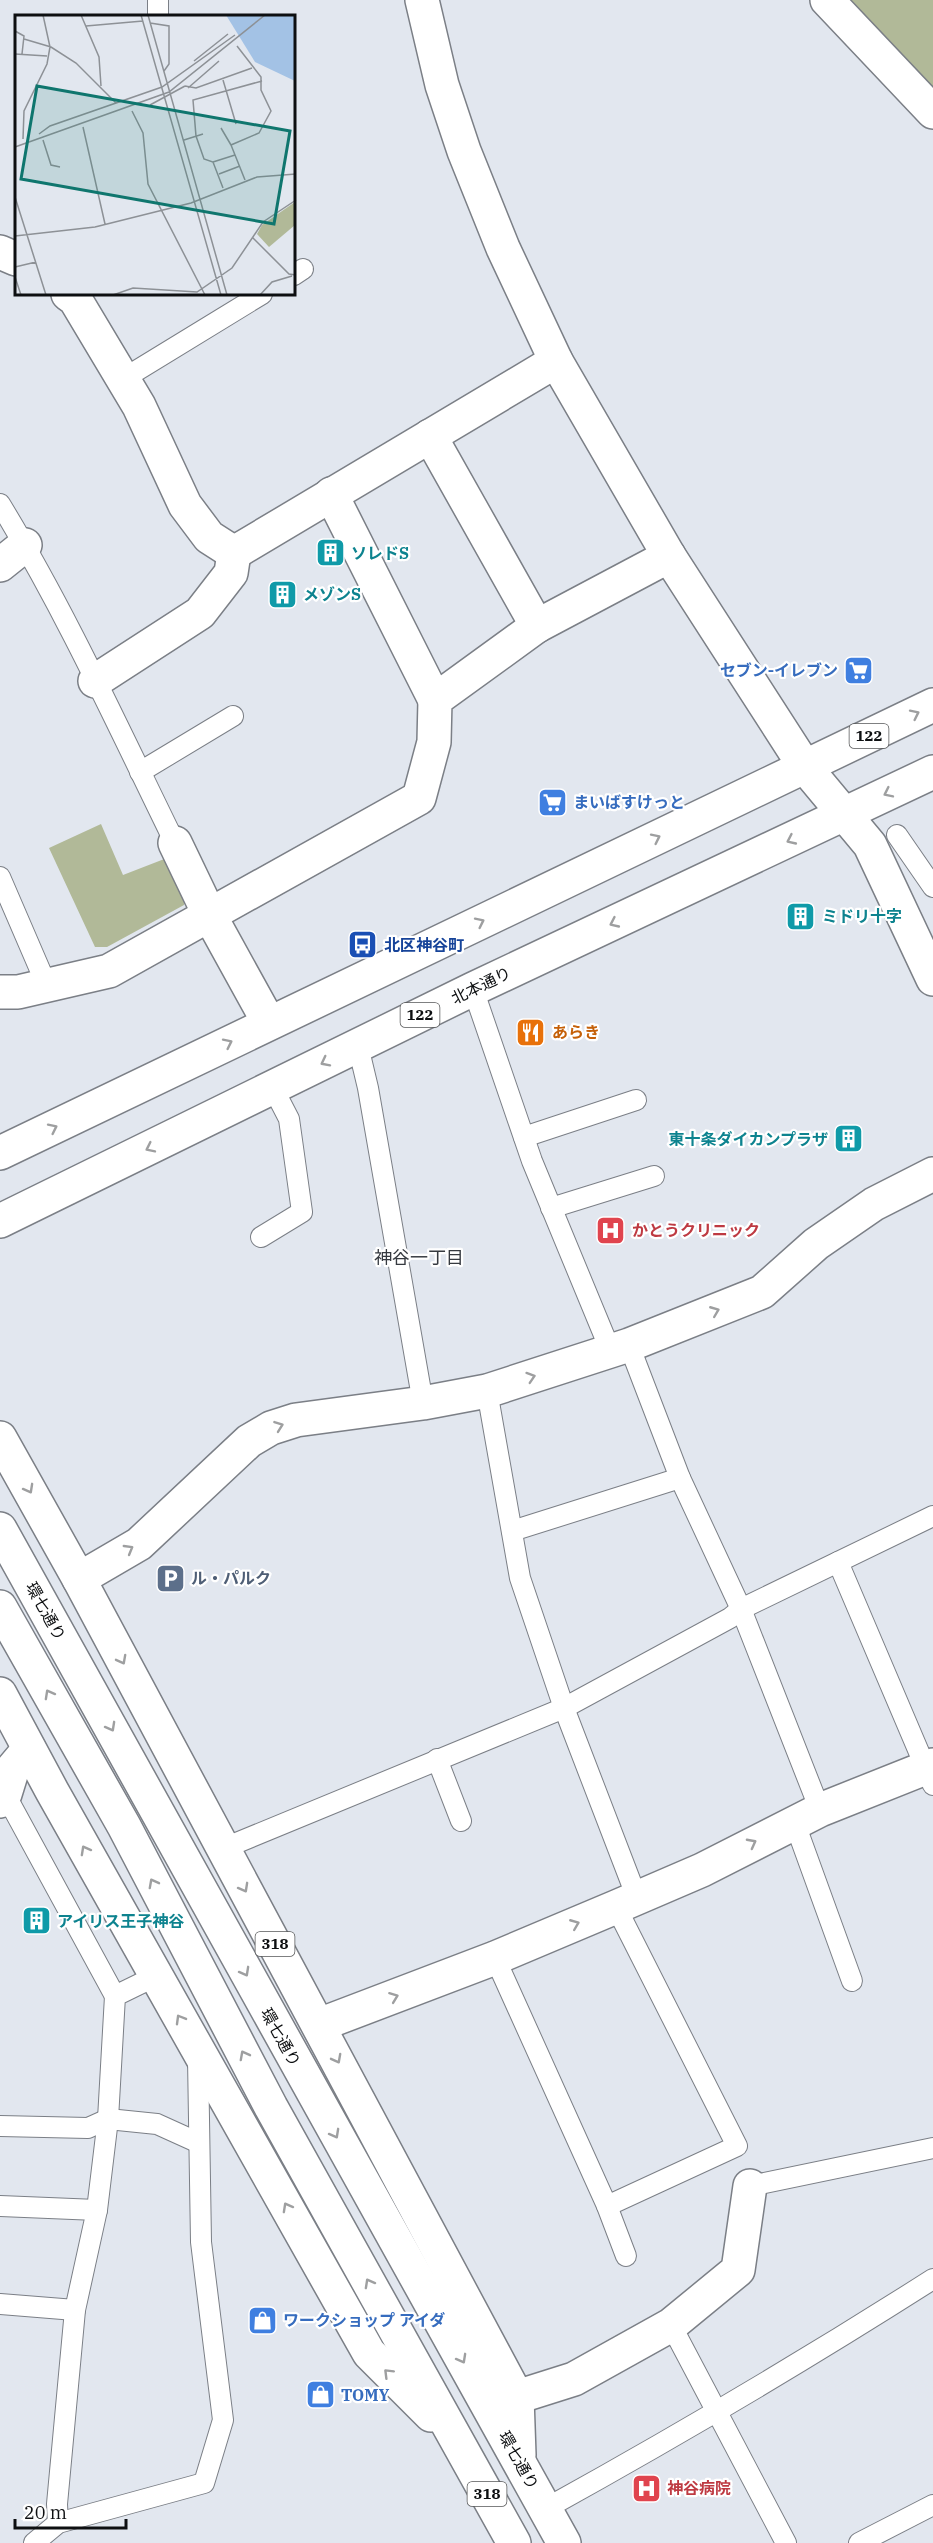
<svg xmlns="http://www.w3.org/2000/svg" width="933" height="2543" viewBox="0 0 933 2543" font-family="'IBM Plex Serif','Noto Sans JP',serif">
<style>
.green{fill:#b1b998}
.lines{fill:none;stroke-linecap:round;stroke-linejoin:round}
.service-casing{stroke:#7b7f86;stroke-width:22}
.minor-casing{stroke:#7b7f86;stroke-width:36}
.tertiary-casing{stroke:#7b7f86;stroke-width:36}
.primary-casing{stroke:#7b7f86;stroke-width:36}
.trunk-casing{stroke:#7b7f86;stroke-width:36}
.service{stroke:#fff;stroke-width:20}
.minor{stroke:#fff;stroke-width:33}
.tertiary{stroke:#fff;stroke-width:33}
.primary{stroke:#fff;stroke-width:33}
.trunk{stroke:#fff;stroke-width:33}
.oneway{stroke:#9e9fa0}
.labels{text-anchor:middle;stroke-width:4.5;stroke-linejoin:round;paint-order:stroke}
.shield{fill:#fff;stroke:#565758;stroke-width:1.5}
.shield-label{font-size:15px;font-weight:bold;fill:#0d0f11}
.culture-label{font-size:16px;font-weight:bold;fill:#0d838f;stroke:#fff;text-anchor:start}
.shop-label{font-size:16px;font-weight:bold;fill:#366cbe;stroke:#fff;text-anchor:start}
.transit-label{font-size:16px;font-weight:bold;fill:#164399;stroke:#fff;text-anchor:start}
.street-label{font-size:16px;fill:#0d0f11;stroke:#fff}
.food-label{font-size:16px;font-weight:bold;fill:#c56008;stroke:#fff;text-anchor:start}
.health-label{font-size:16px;font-weight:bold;fill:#be3a42;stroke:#fff;text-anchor:start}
.service-label{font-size:16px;font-weight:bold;fill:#4e5e75;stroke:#fff;text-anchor:start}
.neighbourhood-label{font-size:18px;fill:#363a40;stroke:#fff}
.inset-road{fill:none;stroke:#8d9196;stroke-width:1.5}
.view{fill:#0f766e;fill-opacity:0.15;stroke:#0f766e;stroke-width:3}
.inset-edge{fill:none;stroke:#0d0f11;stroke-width:3}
</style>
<rect width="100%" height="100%" fill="#e2e7ef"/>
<g class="green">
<polygon points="848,0 933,0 933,91"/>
<polygon points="101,824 123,875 172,856 188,891 184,905 107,947 95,947 49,848"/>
</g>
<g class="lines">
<defs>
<g id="service">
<polyline points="158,16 158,0"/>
<polyline points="294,275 303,269"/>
<polyline points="123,379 262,294"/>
<path d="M0 504C66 612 119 729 175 843"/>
<polyline points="140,772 233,716"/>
<polyline points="897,835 933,887"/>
<polyline points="0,877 47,986"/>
<polyline points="473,989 532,1161 611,1352"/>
<polyline points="358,1046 368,1088 423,1403"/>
<polyline points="524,1137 636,1100"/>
<polyline points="551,1208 654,1176"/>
<polyline points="261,1237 302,1212 289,1119 273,1088"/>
<polyline points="629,1345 680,1478 741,1609 820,1810"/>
<polyline points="487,1391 520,1578 564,1708 637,1898"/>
<polyline points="512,1531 680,1478"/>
<polyline points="838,1562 933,1785"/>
<polyline points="437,1759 461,1821"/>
<polyline points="5,1794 115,1996"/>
<polyline points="794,1821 852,1981"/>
<polyline points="222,1849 564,1708 730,1618 741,1609 933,1516"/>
<polyline points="495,1958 607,2206 737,2146 616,1907"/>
<polyline points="0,2126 88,2128 108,2119 157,2124 199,2143"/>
<polyline points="750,2186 933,2148"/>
<polyline points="0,2206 97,2210"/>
<polyline points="607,2206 626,2256"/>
<polyline points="0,2304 75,2310"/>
<polyline points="671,2325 786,2543"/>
<path d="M545 2509C677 2436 806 2360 933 2279"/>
<polyline points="58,2523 57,2504 75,2310 97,2210 108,2119 115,1996 156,1976"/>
<polyline points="34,2543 58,2523 204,2483 223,2420 201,2242 198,2058"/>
<polyline points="859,2543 933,2505"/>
</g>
<g id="minor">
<polyline points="827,0 933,112"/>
<polyline points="0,252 16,259"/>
<polyline points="68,294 75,299 139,406 185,505 209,537 234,553 556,361"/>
<polyline points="430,436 537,626"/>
<polyline points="331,494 435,700"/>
<polyline points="0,565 25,545"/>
<polyline points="95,681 200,613 231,573 234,553"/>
<polyline points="805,767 870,845 933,979"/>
<polyline points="175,843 210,916 269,1023"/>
<polyline points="0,992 18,992 109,971 419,798 434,742 435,700 537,626 669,556"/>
<polyline points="79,1579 139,1544 249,1441 271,1428 296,1420 423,1403 487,1391 629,1345 762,1292 816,1244 874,1204 933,1174"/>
<polyline points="0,1801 5,1794 13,1768 29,1749"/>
<polyline points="319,2025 495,1958 616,1907 702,1870 820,1810 933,1765"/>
<polyline points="517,2397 574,2379 671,2325 738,2270 750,2186"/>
</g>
<polyline id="tertiary" points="422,0 442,85 464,151 503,248 556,361 669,556 805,767"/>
<g id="primary">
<polyline points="0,1438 79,1579 517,2397 519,2455"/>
<polyline points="0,1529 564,2543"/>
<polyline points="0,1607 124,1826 271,2107 514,2543"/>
<polyline points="0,1694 52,1791 369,2353 431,2415"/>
</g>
<g id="trunk">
<polyline points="0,1153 933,705"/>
<polyline points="0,1221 473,989 933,772"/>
</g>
</defs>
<use href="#service" class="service-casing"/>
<use href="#minor" class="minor-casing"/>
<use href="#tertiary" class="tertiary-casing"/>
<use href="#primary" class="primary-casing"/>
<use href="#trunk" class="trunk-casing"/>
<use href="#service" class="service"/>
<use href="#minor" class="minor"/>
<use href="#tertiary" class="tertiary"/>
<use href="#primary" class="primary"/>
<use href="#trunk" class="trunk"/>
</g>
<defs><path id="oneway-chevron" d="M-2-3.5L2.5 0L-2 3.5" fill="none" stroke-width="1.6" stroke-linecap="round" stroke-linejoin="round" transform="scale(1.5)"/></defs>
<g class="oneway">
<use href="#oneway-chevron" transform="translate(915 714) rotate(-26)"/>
<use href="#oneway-chevron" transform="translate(888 793) rotate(154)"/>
<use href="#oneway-chevron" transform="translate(656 838) rotate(-26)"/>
<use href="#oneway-chevron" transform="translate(791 840) rotate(155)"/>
<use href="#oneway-chevron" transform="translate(480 922) rotate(-26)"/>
<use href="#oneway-chevron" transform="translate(614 923) rotate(155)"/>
<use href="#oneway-chevron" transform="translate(228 1043) rotate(-26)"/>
<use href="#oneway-chevron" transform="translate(325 1062) rotate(153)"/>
<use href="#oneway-chevron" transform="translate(53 1128) rotate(-26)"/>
<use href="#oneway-chevron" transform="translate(150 1148) rotate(154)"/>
<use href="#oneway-chevron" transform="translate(715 1311) rotate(-22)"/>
<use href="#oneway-chevron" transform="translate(531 1377) rotate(-18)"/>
<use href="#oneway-chevron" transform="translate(279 1426) rotate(-20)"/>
<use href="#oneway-chevron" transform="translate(29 1489) rotate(61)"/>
<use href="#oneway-chevron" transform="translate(129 1549) rotate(-30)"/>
<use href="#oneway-chevron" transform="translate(122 1660) rotate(62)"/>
<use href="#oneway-chevron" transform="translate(49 1694) rotate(-119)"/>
<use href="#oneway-chevron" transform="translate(111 1727) rotate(61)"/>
<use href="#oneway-chevron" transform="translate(752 1843) rotate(-28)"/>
<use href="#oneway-chevron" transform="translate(85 1850) rotate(-119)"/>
<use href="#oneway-chevron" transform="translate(153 1883) rotate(-118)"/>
<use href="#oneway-chevron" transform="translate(244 1888) rotate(61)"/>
<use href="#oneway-chevron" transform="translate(575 1924) rotate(-22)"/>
<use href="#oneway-chevron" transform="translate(245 1972) rotate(61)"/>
<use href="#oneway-chevron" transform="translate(394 1997) rotate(-21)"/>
<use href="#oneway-chevron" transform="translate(180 2019) rotate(-120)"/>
<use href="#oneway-chevron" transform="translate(244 2055) rotate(-118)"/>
<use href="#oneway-chevron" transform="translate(337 2059) rotate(62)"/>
<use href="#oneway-chevron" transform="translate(335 2134) rotate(61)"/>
<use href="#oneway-chevron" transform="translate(287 2207) rotate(-119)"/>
<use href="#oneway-chevron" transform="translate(369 2283) rotate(-119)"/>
<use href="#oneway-chevron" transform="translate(462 2359) rotate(61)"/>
<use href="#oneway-chevron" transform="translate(388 2373) rotate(-135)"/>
</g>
<defs>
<symbol id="building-square" viewBox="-11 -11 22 22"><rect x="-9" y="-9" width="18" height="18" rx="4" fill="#0f9aa8" stroke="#fff"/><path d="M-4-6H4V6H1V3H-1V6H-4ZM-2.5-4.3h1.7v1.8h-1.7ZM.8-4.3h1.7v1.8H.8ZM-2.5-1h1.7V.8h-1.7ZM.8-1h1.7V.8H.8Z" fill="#fff"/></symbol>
<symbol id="supermarket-square" viewBox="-11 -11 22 22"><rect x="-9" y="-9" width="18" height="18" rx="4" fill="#3f7fe0" stroke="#fff"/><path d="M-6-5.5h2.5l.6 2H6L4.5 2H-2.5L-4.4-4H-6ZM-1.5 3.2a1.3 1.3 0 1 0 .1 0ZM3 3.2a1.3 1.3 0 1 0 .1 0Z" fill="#fff"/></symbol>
<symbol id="bus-square" viewBox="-11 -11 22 22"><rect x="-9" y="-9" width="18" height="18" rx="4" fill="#1a4fb4" stroke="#fff"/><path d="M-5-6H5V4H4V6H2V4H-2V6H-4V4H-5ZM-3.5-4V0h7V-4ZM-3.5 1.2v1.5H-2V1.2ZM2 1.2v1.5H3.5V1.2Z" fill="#fff"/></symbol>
<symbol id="restaurant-square" viewBox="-11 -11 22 22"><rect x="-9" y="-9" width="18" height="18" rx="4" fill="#e8710a" stroke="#fff"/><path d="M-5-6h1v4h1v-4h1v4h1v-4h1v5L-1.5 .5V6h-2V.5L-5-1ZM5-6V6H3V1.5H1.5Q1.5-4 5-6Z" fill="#fff"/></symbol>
<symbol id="hospital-square" viewBox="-11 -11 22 22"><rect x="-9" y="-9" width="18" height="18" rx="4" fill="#e0444e" stroke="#fff"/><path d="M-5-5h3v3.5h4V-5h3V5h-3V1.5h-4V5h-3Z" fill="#fff"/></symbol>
<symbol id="parking-square" viewBox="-11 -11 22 22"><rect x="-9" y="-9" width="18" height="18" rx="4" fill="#5c6f8a" stroke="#fff"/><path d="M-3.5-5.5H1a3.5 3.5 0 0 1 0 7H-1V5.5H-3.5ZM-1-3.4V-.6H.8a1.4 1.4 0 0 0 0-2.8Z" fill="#fff"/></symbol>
<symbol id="shop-square" viewBox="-11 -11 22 22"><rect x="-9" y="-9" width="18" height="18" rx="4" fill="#3f7fe0" stroke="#fff"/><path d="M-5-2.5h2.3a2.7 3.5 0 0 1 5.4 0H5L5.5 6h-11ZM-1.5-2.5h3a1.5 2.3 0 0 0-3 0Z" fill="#fff"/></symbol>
</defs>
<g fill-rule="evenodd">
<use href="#building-square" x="314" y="536" width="33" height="33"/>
<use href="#building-square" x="266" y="578" width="33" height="33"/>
<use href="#supermarket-square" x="842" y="654" width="33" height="33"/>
<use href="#supermarket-square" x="536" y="786" width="33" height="33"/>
<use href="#building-square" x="784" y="900" width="33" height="33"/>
<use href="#bus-square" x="346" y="928" width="33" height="33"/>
<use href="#restaurant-square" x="514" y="1016" width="33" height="33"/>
<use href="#building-square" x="832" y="1122" width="33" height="33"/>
<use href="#hospital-square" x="594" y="1214" width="33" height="33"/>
<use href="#parking-square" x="154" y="1562" width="33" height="33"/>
<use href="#building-square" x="20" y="1904" width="33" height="33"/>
<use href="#shop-square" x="246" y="2304" width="33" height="33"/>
<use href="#shop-square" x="304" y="2378" width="33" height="33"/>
<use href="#hospital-square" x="630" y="2472" width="33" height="33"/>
</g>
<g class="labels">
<g class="shield">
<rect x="849.5" y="724" width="39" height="24" rx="4.5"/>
<rect x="400.5" y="1003" width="39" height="24" rx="4.5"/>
<rect x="255.5" y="1932" width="39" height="24" rx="4.5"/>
<rect x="467.5" y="2482" width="39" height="24" rx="4.5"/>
</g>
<g class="shield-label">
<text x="869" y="741">122</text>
<text x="420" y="1020">122</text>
<text x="275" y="1949">318</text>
<text x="487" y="2499">318</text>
</g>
<g class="culture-label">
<text x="351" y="559">ソレドS</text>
<text x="303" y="600">メゾンS</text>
<text x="822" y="922">ミドリ十字</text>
<text x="828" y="1145" text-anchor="end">東十条ダイカンプラザ</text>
<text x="57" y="1927">アイリス王子神谷</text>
</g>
<g class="shop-label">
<text x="838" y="676" text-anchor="end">セブン-イレブン</text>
<text x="573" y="808">まいばすけっと</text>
<text x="283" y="2326">ワークショップ アイダ</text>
<text x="341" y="2401">TOMY</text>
</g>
<g class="transit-label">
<text x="384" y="951">北区神谷町</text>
</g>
<g class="street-label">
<text transform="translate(481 985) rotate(-26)" y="6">北本通り</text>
<text transform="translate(46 1611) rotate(61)" y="6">環七通り</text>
<text transform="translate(281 2037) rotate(61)" y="6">環七通り</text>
<text transform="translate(519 2460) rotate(61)" y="6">環七通り</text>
</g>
<g class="food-label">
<text x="552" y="1038">あらき</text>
</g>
<g class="health-label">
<text x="632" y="1236">かとうクリニック</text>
<text x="667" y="2494">神谷病院</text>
</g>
<g class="service-label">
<text x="191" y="1584">ル・パルク</text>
</g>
<g class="neighbourhood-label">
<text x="419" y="1264">神谷一丁目</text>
</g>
</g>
<g transform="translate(15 15)">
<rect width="280" height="280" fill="#e2e7ef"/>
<path d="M280 187V210L254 232 242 219 247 210Z" fill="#b1b998"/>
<path d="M211 0H280V66L240 47Z" fill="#a3c2e5"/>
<path class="inset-road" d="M66 0 84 42 86 71M126 0 206 280M133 0 212 280M135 8 154 11V49L149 56M71 11 128 6M0 16 9 21 7 39M9 24 36 32 61 48 101 88M222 31 246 62V75L256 96 244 118 216 130 230 165M0 39 32 41M179 46 213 19M208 65 221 109M170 71 181 73 237 53M173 73 204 46M135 90 170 71M117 96 128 118 133 169 190 280M68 112 90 209M206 113 216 130M24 119 35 111 147 72 220 20M8 124 9 96 32 49 35 32 28 0M28 125 36 150 45 152M169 125 188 119M0 132 154 77 250 0M198 147 220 140M204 159 225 151M208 173 198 147 189 144 181 121 178 85 247 66M0 182 31 280M0 221 80 212 176 188 242 162 281 159M237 222 274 259 281 260M0 252 21 247M0 262 6 280M98 280 118 273 182 277 217 253 248 207 281 185M245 280 257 267 277 261"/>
<path class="view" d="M22 71 275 116 259 209 6 164Z"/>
<rect width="280" height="280" class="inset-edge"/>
</g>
<path d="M15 2519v9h111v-9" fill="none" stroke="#0d0f11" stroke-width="3"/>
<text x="24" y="2519" font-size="18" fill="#0d0f11" stroke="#ffffff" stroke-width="4.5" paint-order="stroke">20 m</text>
</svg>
